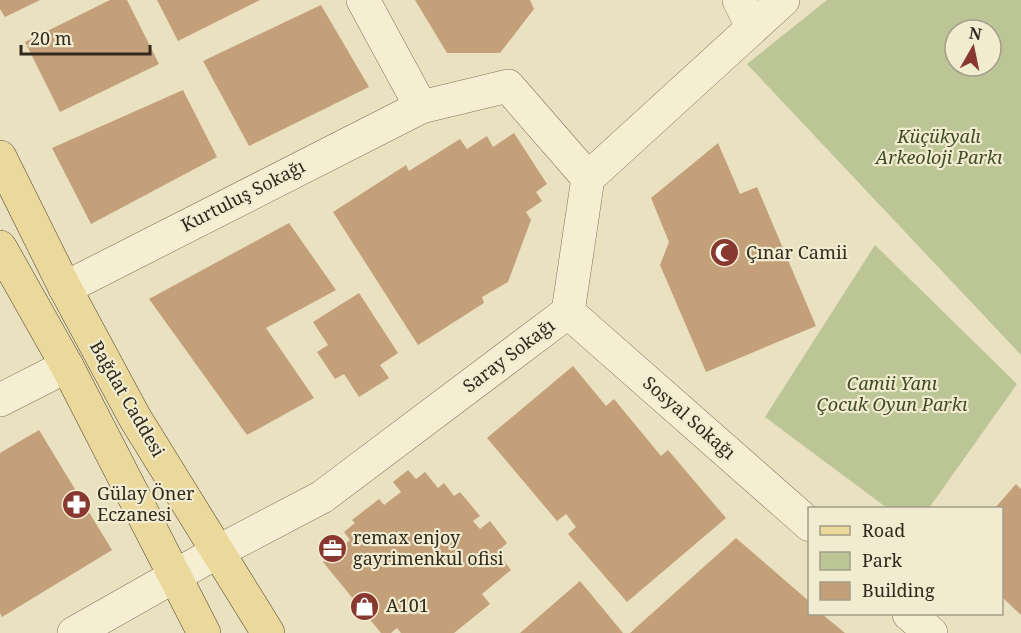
<svg xmlns="http://www.w3.org/2000/svg" width="1021" height="633" viewBox="0 0 1021 633" font-family="'Noto Serif',serif">
<style>
.green{fill:#bbc596;fill-rule:evenodd}
.building{fill:#c4a07a}
.lines{fill:none;stroke-linecap:round;stroke-linejoin:round}
.street-casing{stroke:#80725a;stroke-width:34}
.primary-casing{stroke:#4e402e;stroke-width:34}
.street{stroke:#f5eed2;stroke-width:33}
.primary{stroke:#ead99b;stroke-width:33}
.labels{text-anchor:middle;stroke-width:4.5;stroke-linejoin:round;paint-order:stroke}
.park-label{font-size:18px;font-style:italic;fill:#3e4c25;stroke:#f1ebcf}
.street-label{font-size:18px;fill:#31291d;stroke:#f1ebcf}
.poi-label{font-size:18px;fill:#31291d;stroke:#f1ebcf;text-anchor:start}
</style>
<rect width="100%" height="100%" fill="#e9e1c0"/>
<g class="green">
<path d="M827 0H1021V355L747 64ZM955 30H991V66H955Z"/>
<polygon points="875,245 1017,384 929,508 887,508 765,417"/>
</g>
<g class="building">
<polygon points="0,0 40,0 5,17 0,9"/>
<polygon points="110,0 127,0 159,64 60,112 25,42"/>
<polygon points="157,0 260,0 178,41"/>
<polygon points="415,0 530,0 534,9 500,53 447,53"/>
<polygon points="321,5 369,87 249,146 203,61"/>
<polygon points="183,90 217,157 91,224 52,148"/>
<polygon points="514,133 547,184 536,192 542,201 526,212 531,220 508,282 482,297 484,303 418,345 333,212 406,165 409,171 460,139 467,149 487,136 493,147"/>
<polygon points="718,143 740,194 757,187 816,326 706,372 660,265 669,242 651,198"/>
<polygon points="289,223 336,290 266,328 314,398 247,435 149,299"/>
<polygon points="359,293 398,353 380,365 389,378 359,397 344,374 335,379 317,352 328,345 313,322"/>
<polygon points="573,366 606,406 614,399 661,456 668,450 726,518 627,602 568,534 576,527 566,514 557,521 487,438"/>
<polygon points="39,430 112,550 2,617 0,613 0,453"/>
<polygon points="408,470 416,479 425,472 438,488 444,483 454,496 460,492 480,516 473,521 480,529 490,521 507,543 497,552 511,570 482,594 490,604 454,633 401,633 397,628 391,633 381,633 323,562 350,540 344,532 355,523 352,520 379,499 384,505 401,492 393,482"/>
<polygon points="1016,484 1021,489 1021,615 1002,597 1002,508 995,508"/>
<polygon points="736,538 810,602 810,614 822,614 845,633 630,633"/>
<polygon points="580,581 623,633 520,633"/>
</g>
<g class="lines">
<defs>
<g id="street">
<polyline points="363,0 421,107 508,86 588,178"/>
<polyline points="739,0 752,26"/>
<polyline points="65,288 421,107"/>
<polyline points="568,312 810,525"/>
<polyline points="0,400 67,366"/>
<polyline points="909,614 931,633"/>
<polyline points="74,633 219,551 322,497 568,312 588,178 783,0"/>
</g>
<g id="primary">
<polyline points="0,157 65,288 135,418 268,633"/>
<polyline points="0,247 67,366 204,633"/>
</g>
</defs>
<use href="#street" class="street-casing"/>
<use href="#primary" class="primary-casing"/>
<use href="#street" class="street"/>
<use href="#primary" class="primary"/>
</g>
<defs>
<symbol id="mosque-disc" viewBox="-11 -11 22 22"><circle r="9.5" fill="#893830" stroke="#f1ebcf"/><path d="M3.5-4.9A6 6 0 1 0 3.5 4.9A5 5 0 1 1 3.5-4.9Z" fill="#fff"/></symbol>
<symbol id="pharmacy-disc" viewBox="-11 -11 22 22"><circle r="9.5" fill="#893830" stroke="#f1ebcf"/><path d="M-2-6h4v4h4v4h-4v4h-4v-4h-4v-4h4Z" fill="#fff"/></symbol>
<symbol id="office-disc" viewBox="-11 -11 22 22"><circle r="9.5" fill="#893830" stroke="#f1ebcf"/><path d="M-6-3h4V-5.5h4V-3h4V5H-6ZM-1-4.5V-3h2v-1.5ZM-6 0V1H6V0Z" fill="#fff"/></symbol>
<symbol id="shop-disc" viewBox="-11 -11 22 22"><circle r="9.5" fill="#893830" stroke="#f1ebcf"/><path d="M-5-2.5h2.3a2.7 3.5 0 0 1 5.4 0H5L5.5 6h-11ZM-1.5-2.5h3a1.5 2.3 0 0 0-3 0Z" fill="#fff"/></symbol>
</defs>
<g fill-rule="evenodd">
<use href="#mosque-disc" x="708" y="236" width="33" height="33"/>
<use href="#pharmacy-disc" x="60" y="488" width="33" height="33"/>
<use href="#office-disc" x="316" y="532" width="33" height="33"/>
<use href="#shop-disc" x="348" y="590" width="33" height="33"/>
</g>
<g class="labels">
<g class="park-label">
<text x="939" y="143">Küçükyalı<tspan x="939" dy="21">Arkeoloji Parkı</tspan></text>
<text x="892" y="390">Camii Yanı<tspan x="892" dy="21">Çocuk Oyun Parkı</tspan></text>
</g>
<g class="street-label">
<text transform="translate(243 196) rotate(-27)" y="6">Kurtuluş Sokağı</text>
<text transform="translate(509 356) rotate(-37)" y="6">Saray Sokağı</text>
<text transform="translate(127 399) rotate(60)" y="6">Bağdat Caddesi</text>
<text transform="translate(689 418) rotate(41)" y="6">Sosyal Sokağı</text>
</g>
<g class="poi-label">
<text x="746" y="259">Çınar Camii</text>
<text x="97" y="500">Gülay Öner<tspan x="97" dy="21">Eczanesi</tspan></text>
<text x="353" y="544">remax enjoy<tspan x="353" dy="21">gayrimenkul ofisi</tspan></text>
<text x="386" y="612">A101</text>
</g>
</g>
<rect x="808" y="507" width="195" height="108" fill="#f1ebcf" stroke="#a49d88" stroke-width="1.5"/>
<rect x="820" y="526" width="30" height="9" fill="#ead99b" stroke="#a49d88" stroke-width="1.5"/>
<text x="862" y="537" font-size="18" fill="#31291d">Road</text>
<rect x="820" y="552" width="30" height="18" fill="#bbc596" stroke="#a49d88" stroke-width="1.5"/>
<text x="862" y="567" font-size="18" fill="#31291d">Park</text>
<rect x="820" y="582" width="30" height="18" fill="#c4a07a" stroke="#a49d88" stroke-width="1.5"/>
<text x="862" y="597" font-size="18" fill="#31291d">Building</text>
<g transform="translate(973 48) rotate(9)"><circle r="28" fill="#f1ebcf" stroke="#a49d88" stroke-width="1.5"/>
<path d="M0-4.5L10 22L0 15L-10 22Z" fill="#893830"/>
<text y="-9" font-size="16" font-weight="bold" text-anchor="middle" fill="#31291d">N</text>
</g>
<path d="M21 45v9h129v-9" fill="none" stroke="#31291d" stroke-width="3"/>
<text x="30" y="45" font-size="18" fill="#31291d" stroke="#f1ebcf" stroke-width="4.5" paint-order="stroke">20 m</text>
</svg>
